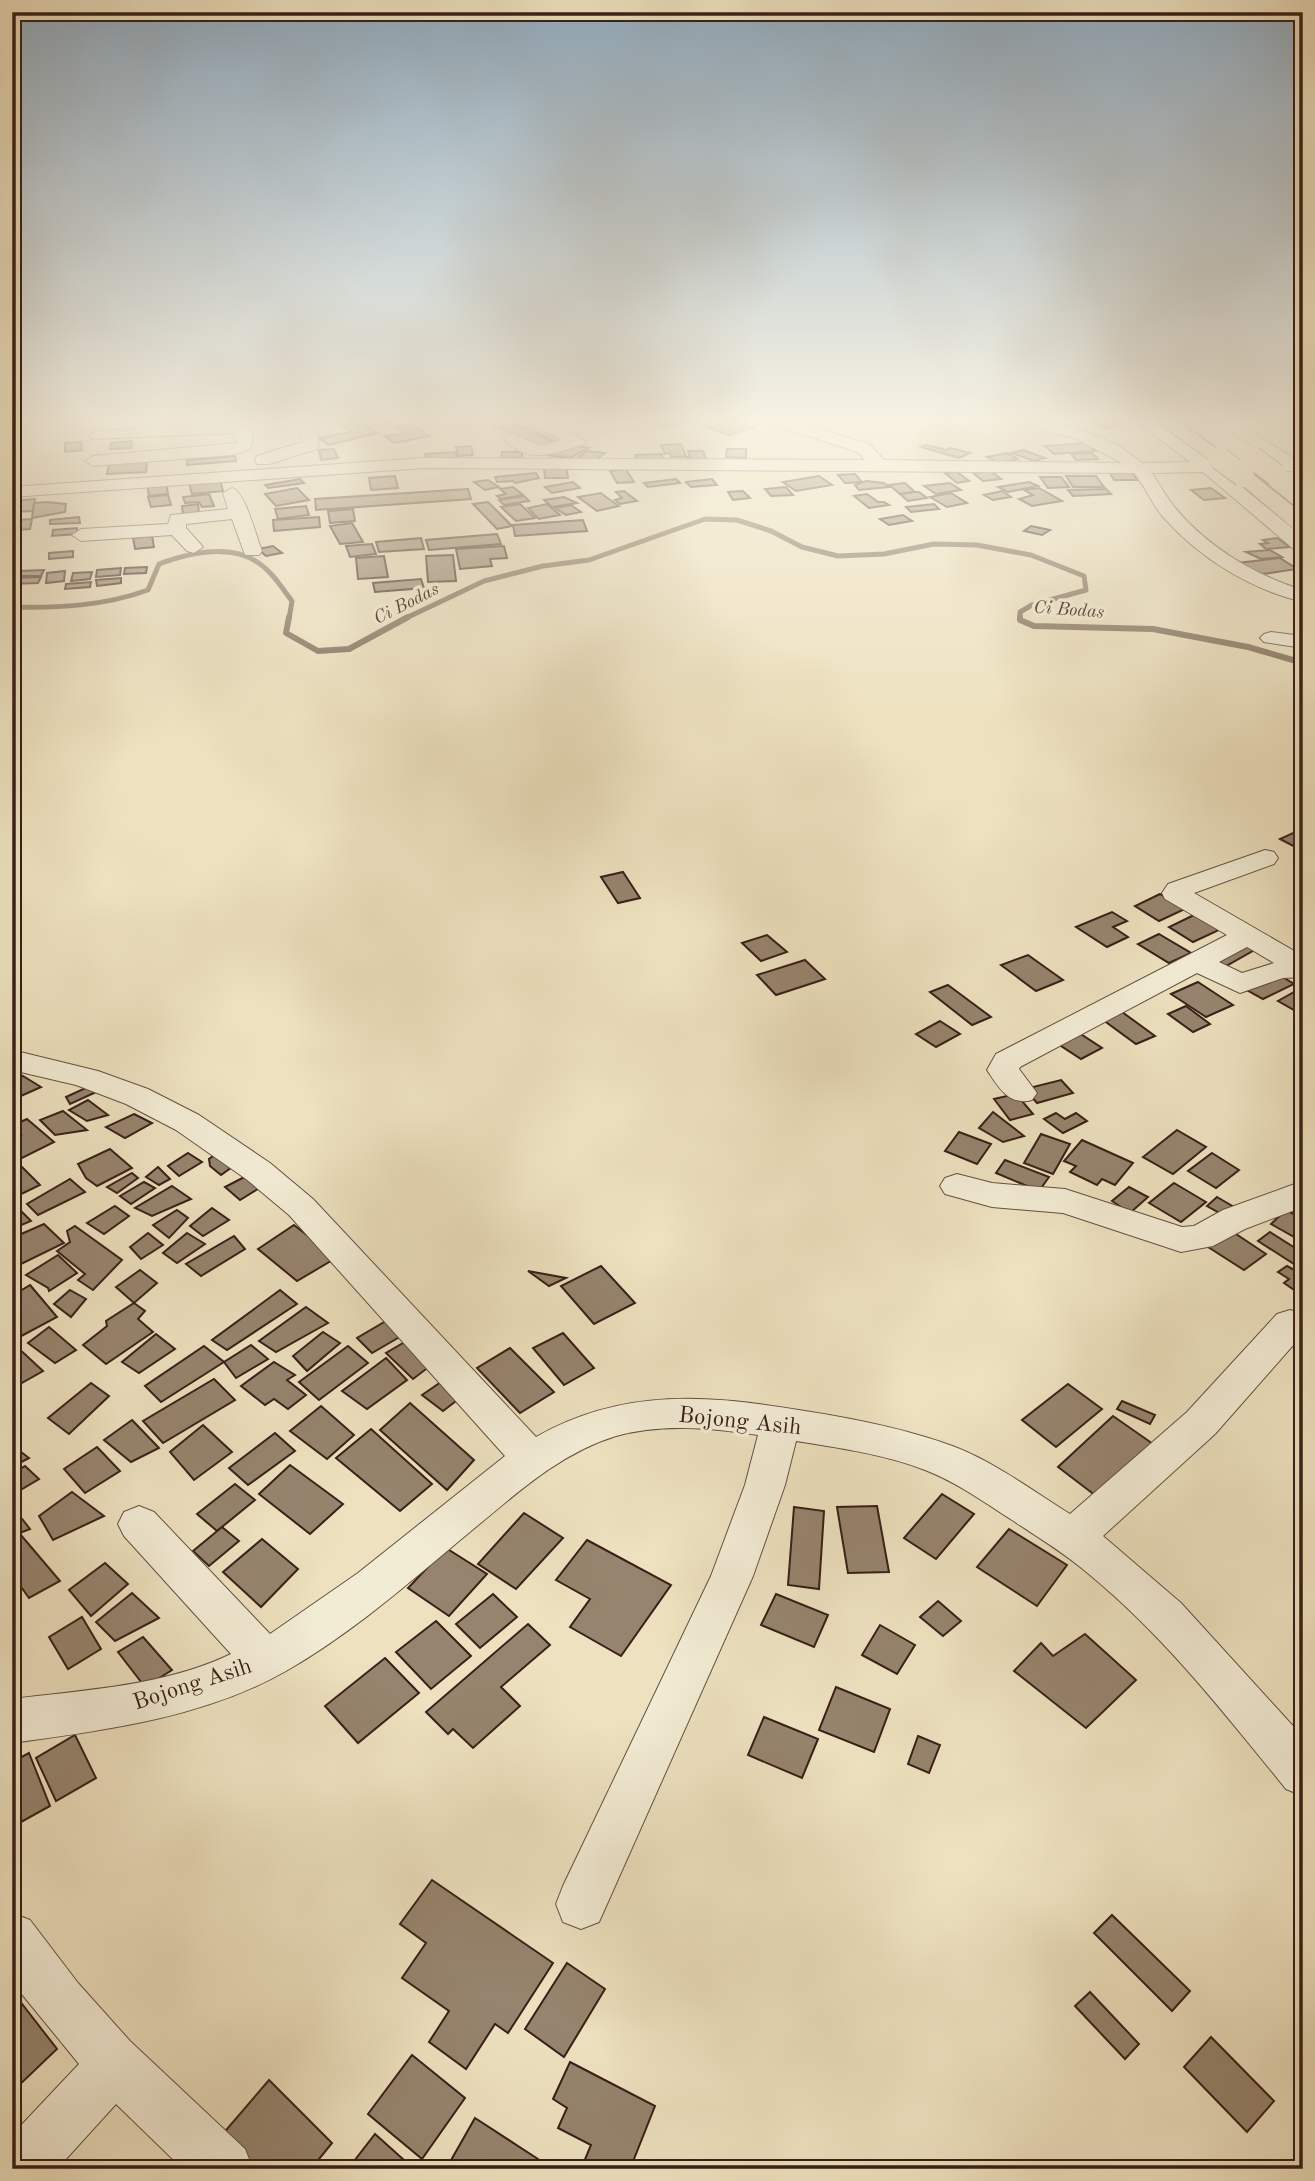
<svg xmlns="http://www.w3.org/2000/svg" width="1315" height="2181" viewBox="0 0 1315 2181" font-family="'Old Standard TT',serif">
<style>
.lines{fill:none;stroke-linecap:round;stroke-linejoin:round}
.stream-far1{stroke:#7f6c5a;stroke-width:5}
.stream{stroke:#7f6c5a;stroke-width:6}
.building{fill:#96846e;stroke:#381f17;stroke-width:2}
.minor-casing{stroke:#655041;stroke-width:2}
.highway-casing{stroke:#381f17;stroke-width:3}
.minor{fill:#f3ecd5;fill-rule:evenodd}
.highway{fill:#ede1bf;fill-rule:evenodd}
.highway-bridge-casing{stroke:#381f17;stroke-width:24;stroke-linecap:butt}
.highway-bridge{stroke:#ede1bf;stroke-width:22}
.labels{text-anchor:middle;stroke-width:7;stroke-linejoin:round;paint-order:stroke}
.far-water-label{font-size:18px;font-style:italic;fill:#624c3e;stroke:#f3ecd5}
.near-street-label{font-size:23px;fill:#381f17;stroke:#f3ecd5}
</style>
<rect width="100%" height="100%" fill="#ede1bf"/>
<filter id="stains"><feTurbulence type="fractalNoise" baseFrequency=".00286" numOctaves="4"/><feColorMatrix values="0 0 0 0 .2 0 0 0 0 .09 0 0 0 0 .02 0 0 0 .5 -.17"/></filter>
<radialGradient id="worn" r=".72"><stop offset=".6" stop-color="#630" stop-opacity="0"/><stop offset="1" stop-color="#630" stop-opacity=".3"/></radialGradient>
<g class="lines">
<g class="stream-far1">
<path d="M12 607C59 608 104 606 148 590L159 564C189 553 232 543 260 564 273 573 282 588 292 601L289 619"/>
<polyline points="404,619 484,581 543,566 589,560 705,519 737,520 771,531 802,547 838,556 884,554 934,544 977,545 1031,555 1084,576 1086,590 1032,605 1020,612 1020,619"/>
</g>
<g class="stream">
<polyline points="289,617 286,633 318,651 349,649 408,617"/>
<polyline points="1020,617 1020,620 1034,626 1153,629 1248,647 1303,663"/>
</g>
</g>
<g class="building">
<polygon points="332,419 356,419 378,433 329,445 319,438 351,432"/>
<polygon points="376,419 391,419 395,422 372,426 365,421"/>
<polygon points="505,419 560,445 543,449 489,423"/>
<polygon points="508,419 527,419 570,440 557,443"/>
<polygon points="647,419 728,419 753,428 728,435 694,422 666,426"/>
<polygon points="1107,419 1123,424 1109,428 1094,423"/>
<polygon points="410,424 430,436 394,443 385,436 404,433 395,427"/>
<polygon points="132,441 131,448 110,449 111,443"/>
<polygon points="81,442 82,450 65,452 65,443"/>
<polygon points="1087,443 1096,451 1054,454 1045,446"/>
<polygon points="681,444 686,456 671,457 670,453 665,454 661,445"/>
<polygon points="573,445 589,448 570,458 546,455"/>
<polygon points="927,445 946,450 951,448 970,453 959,458 921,447"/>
<polygon points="471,446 473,455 458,456 456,447"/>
<polygon points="334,449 338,458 321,460 319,450"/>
<polygon points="727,449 746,449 746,458 726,457"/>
<polygon points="1023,450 1045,458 1034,461 1012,453"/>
<polygon points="587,451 605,453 597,459 576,459"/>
<polygon points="688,451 703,451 706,460 687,461 686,457 690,457"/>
<polygon points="456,452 457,458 426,460 425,454"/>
<polygon points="502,452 522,452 522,458 501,458"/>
<polygon points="1007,453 1018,459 998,463 987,457"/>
<polygon points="1092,453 1098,459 1076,460 1071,454"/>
<polygon points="662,454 663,460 637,461 635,455"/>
<polygon points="235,456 236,461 187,465 187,460"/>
<polygon points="147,461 146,472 107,474 109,464"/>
<polygon points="566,467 568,478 545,478 544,468"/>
<polygon points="626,469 634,482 617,483 610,471"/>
<polygon points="991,471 1001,479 983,481 973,473"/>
<polygon points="957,472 969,481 957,483 945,473"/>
<polygon points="536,473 539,478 515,483 513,481 497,482 495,477"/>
<polygon points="1110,473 1133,473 1137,480 1114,480"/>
<polygon points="855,474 862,482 845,483 838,475"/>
<polygon points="395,476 398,488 371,490 369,478"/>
<polygon points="819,476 832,485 796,491 783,482"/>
<polygon points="1066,476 1096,476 1104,487 1073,487"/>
<polygon points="1040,477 1061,477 1069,487 1048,488"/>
<polygon points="300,479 304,483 268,488 265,485"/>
<polygon points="676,479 680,483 648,487 644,483"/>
<polygon points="712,479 717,485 691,487 686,482"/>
<polygon points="220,480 223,491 192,494 189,483"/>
<polygon points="488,480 499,487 485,490 474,482"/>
<polygon points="866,481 884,483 889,487 859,490 855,485"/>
<polygon points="166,482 168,494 149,496 147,484"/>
<polygon points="573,482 580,488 552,493 545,487"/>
<polygon points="1029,482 1038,486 1008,492 998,487"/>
<polygon points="905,483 915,492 900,494 889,485"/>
<polygon points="950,483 961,490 936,494 924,486"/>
<polygon points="513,487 523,495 501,499 497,496 506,494 500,489"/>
<polygon points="786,487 793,495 771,496 765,489"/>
<polygon points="297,488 309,500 276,506 265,494"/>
<polygon points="1039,488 1062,501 1032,506 1019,499 1033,495 1024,490"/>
<polygon points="1211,488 1225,498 1204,500 1191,490"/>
<polygon points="468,489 471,499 316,510 315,499"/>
<polygon points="1106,489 1111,494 1073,496 1068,490"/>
<polygon points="624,491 637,501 620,504 615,500 622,498 616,492"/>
<polygon points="743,491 750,498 733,500 728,492"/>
<polygon points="1002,491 1011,497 993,500 984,495"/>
<polygon points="915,492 919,492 927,498 908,501 900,494"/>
<polygon points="601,493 606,497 619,506 597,511 578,497"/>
<polygon points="951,493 967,503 947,507 930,497"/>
<polygon points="209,494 214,506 202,507 199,502 185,503 183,497"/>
<polygon points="867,494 878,502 884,502 889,505 869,508 854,496"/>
<polygon points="168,495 171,505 151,507 148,497"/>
<polygon points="524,496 529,501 504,505 499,500"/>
<polygon points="564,497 577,503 552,507 544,500"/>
<polygon points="35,499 33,511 12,512 12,501"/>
<polygon points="46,502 66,504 65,512 32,518 34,503"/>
<polygon points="488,502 512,526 497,529 473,504"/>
<polygon points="198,504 199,512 183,514 182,506"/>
<polygon points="520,504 535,518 516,521 501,507"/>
<polygon points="547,504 560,515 539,519 528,508"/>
<polygon points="934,504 939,509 911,512 906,507"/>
<polygon points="571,505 581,512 566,515 555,508"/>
<polygon points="306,506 309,515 278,519 275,509"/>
<polygon points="353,509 355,521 330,523 328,511"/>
<polygon points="903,515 912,521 889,525 880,519"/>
<polygon points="79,517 80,523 50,524 50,520"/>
<polygon points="319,517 320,527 274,531 273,520"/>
<polygon points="32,519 30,529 17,530 19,520"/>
<polygon points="583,520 587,531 515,536 513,525"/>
<polygon points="352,523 363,542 340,544 330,526"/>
<polygon points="1031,526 1050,530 1042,535 1024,531"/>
<polygon points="77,528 77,534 52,536 53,530"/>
<polygon points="497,534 501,544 429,550 426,540"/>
<polygon points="152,536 154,547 135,549 133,538"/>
<polygon points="421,538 424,549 379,552 376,542"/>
<polygon points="1277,538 1290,547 1266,549 1260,544 1268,543 1263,540"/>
<polygon points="372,544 376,554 350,557 346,546"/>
<polygon points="273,546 282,553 266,556 258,549"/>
<polygon points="504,546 507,558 490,559 492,566 460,569 456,549"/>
<polygon points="1270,550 1282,557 1261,559 1246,552"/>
<polygon points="73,551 73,557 49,559 49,553"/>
<polygon points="453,555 456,581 428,582 426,556"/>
<polygon points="384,556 388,577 358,579 356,558"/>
<polygon points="1280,558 1297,569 1256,575 1237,563"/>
<polygon points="147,567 146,573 124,574 125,568"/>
<polygon points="121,568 120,575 96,577 97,570"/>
<polygon points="44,570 41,576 17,576 20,571"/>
<polygon points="65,571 64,581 46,583 47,573"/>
<polygon points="92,572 90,579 71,581 73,573"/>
<polygon points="41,577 38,583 12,584 14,578"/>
<polygon points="121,578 121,583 97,586 96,580"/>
<polygon points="421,579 424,588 375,592 373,583"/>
<polygon points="91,582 90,587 65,589 66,584"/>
<polygon points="1293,833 1303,838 1303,851 1280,839"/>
<polygon points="623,872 640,898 618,903 601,877"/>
<polygon points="1160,894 1185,909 1159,921 1135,906"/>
<polygon points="1112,912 1127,921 1113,927 1128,937 1107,947 1076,927"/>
<polygon points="1194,915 1219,930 1193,942 1169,927"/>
<polygon points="1159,934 1191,953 1169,963 1138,944"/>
<polygon points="767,935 787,952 761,961 742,943"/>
<polygon points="1242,939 1258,948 1219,970 1203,961"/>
<polygon points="1028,955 1063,980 1036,991 1001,965"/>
<polygon points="805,960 825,979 776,995 757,975"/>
<polygon points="1276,973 1294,984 1263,999 1245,989"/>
<polygon points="1198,982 1233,1005 1206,1017 1171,994"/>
<polygon points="948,985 991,1017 972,1025 930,992"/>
<polygon points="1303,987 1301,1014 1278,1001"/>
<polygon points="1186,1006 1210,1024 1193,1032 1168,1014"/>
<polygon points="1118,1009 1155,1036 1136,1044 1099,1017"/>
<polygon points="940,1021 960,1034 936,1047 916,1034"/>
<polygon points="1073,1029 1102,1048 1081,1059 1052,1040"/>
<polygon points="23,1076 41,1087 12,1100 12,1081"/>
<polygon points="1061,1080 1073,1093 1037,1103 1025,1089"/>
<polygon points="92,1085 105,1088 70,1104 66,1097"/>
<polygon points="1016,1094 1033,1114 1010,1120 994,1099"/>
<polygon points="88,1100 108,1115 87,1121 69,1110"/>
<polygon points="63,1111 87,1130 55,1135 40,1120"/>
<polygon points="993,1112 1024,1136 1003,1142 979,1128"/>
<polygon points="1056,1113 1065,1119 1076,1113 1087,1121 1063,1133 1044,1119"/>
<polygon points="134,1114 152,1123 125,1138 106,1127"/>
<polygon points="27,1119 54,1142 12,1163 12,1140 21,1135 12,1130 12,1126"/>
<polygon points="1177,1130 1206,1147 1173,1174 1143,1157"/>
<polygon points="959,1132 991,1144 977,1164 945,1151"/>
<polygon points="1041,1134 1070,1144 1053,1174 1024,1163"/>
<polygon points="1082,1140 1133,1163 1115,1185 1102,1179 1097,1185 1070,1172 1076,1166 1064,1161"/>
<polygon points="110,1149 132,1168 97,1186 86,1178 78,1164"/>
<polygon points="220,1151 239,1162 221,1175 210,1166 209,1159"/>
<polygon points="188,1153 202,1162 179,1176 168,1166"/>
<polygon points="1212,1153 1239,1170 1216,1188 1188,1171"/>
<polygon points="1005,1160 1049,1177 1039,1191 996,1173"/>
<polygon points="19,1164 40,1185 17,1196 12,1192 12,1168"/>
<polygon points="158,1167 170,1179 159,1185 146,1177"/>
<polygon points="132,1173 138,1178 117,1193 107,1187"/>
<polygon points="252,1173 266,1184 240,1200 225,1187"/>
<polygon points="70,1179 85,1192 38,1215 27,1204"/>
<polygon points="144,1182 155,1188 131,1204 120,1196"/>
<polygon points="1174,1183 1206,1202 1181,1222 1149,1203"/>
<polygon points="172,1186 191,1199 152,1216 135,1208"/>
<polygon points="1129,1187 1148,1197 1130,1213 1112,1201"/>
<polygon points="1217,1197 1234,1207 1225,1216 1207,1206"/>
<polygon points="14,1204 31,1221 12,1229 12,1205"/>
<polygon points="115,1206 129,1216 104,1234 87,1223"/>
<polygon points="212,1208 229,1220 203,1236 190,1226"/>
<polygon points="177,1210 188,1218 169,1238 153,1225"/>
<polygon points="1286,1210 1303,1219 1303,1242 1271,1224"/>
<polygon points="44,1224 64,1243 21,1264 12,1255 12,1238"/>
<polygon points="294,1225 336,1258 297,1281 258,1249"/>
<polygon points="75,1226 122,1260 93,1290 78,1280 85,1274 57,1251 70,1242 67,1231"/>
<polygon points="1230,1230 1266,1254 1244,1270 1208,1247"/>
<polygon points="1270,1232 1303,1253 1303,1258 1294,1264 1258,1241"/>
<polygon points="148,1233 163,1245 141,1259 130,1247"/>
<polygon points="187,1233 205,1244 177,1263 163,1253"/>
<polygon points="234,1236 245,1249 201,1276 186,1264"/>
<polygon points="58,1255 77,1273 49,1291 48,1288 26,1275"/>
<polygon points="601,1266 635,1303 594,1324 561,1286"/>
<polygon points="1287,1266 1298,1272 1303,1269 1303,1296 1284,1283 1289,1279 1278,1272"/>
<polygon points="140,1270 157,1283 134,1303 116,1287"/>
<polygon points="528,1271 566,1278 549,1286"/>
<polygon points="30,1285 57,1317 12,1341 12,1296"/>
<polygon points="70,1290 86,1299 71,1317 54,1304"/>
<polygon points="280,1290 297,1304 227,1350 212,1340"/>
<polygon points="134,1303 145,1311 138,1319 153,1332 106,1364 83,1345 107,1326 106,1321"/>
<polygon points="306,1307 328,1323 276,1352 259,1341"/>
<polygon points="391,1318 403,1335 372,1353 357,1338"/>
<polygon points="49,1327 76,1350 55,1363 28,1343"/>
<polygon points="323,1332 340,1343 307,1371 293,1356"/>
<polygon points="563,1333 594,1368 564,1385 533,1348"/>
<polygon points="156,1334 175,1349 139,1373 122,1362"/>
<polygon points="410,1339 434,1363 413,1379 386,1353"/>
<polygon points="251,1345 268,1359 236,1378 224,1362"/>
<polygon points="16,1346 43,1371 20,1384 12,1374 12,1348"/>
<polygon points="204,1346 224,1362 161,1402 145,1386"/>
<polygon points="348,1346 368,1363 319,1400 299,1382"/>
<polygon points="510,1348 554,1392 520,1413 477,1368"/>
<polygon points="386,1358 407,1380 367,1409 342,1391"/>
<polygon points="274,1362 295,1375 287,1380 306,1395 288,1409 274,1399 265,1405 241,1386"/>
<polygon points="214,1379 235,1400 163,1443 143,1421"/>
<polygon points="441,1382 460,1398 443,1411 422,1395"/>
<polygon points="91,1383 109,1396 69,1434 48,1418"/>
<polygon points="1068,1384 1102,1409 1056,1447 1022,1420"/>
<polygon points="1122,1401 1155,1415 1150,1424 1117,1409"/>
<polygon points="410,1403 474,1460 447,1490 380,1430"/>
<polygon points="321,1406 354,1435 327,1459 290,1431"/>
<polygon points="1113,1416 1156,1446 1100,1499 1058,1467"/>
<polygon points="132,1420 159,1448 131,1462 104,1440"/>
<polygon points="203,1425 232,1452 194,1480 170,1452"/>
<polygon points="371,1429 432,1484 400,1511 336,1458"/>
<polygon points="275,1433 295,1451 248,1485 229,1468"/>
<polygon points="12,1445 29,1458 12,1467"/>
<polygon points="97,1447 120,1471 85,1493 64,1469"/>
<polygon points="290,1465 343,1504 310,1534 259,1494"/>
<polygon points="25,1466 39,1479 12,1495 12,1474"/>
<polygon points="235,1484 255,1500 217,1531 197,1514"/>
<polygon points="72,1492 104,1516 53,1540 39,1516"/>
<polygon points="942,1494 974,1514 936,1559 904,1538"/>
<polygon points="12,1506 30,1529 12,1536"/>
<polygon points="877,1506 889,1572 848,1573 837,1507"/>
<polygon points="794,1507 824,1511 819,1589 788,1585"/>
<polygon points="524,1513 563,1538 516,1589 478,1564"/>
<polygon points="222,1527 239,1541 209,1566 193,1551"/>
<polygon points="1009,1529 1067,1565 1037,1606 977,1567"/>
<polygon points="20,1534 60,1581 29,1598 12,1574 12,1540"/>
<polygon points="262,1539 298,1569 261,1607 223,1572"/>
<polygon points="587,1540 671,1585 621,1656 570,1627 590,1599 556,1580"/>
<polygon points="446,1548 487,1574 449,1616 408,1588"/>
<polygon points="105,1563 128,1584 91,1616 69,1590"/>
<polygon points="132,1593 159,1618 115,1641 96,1622"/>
<polygon points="493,1594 517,1617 480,1648 456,1624"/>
<polygon points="776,1594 828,1615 814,1647 761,1625"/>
<polygon points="938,1601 961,1621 943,1636 920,1617"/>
<polygon points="82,1617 101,1649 68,1669 49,1637"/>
<polygon points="436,1621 471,1656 431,1689 396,1652"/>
<polygon points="528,1624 550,1645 501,1687 520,1706 473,1748 453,1729 448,1734 426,1712"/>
<polygon points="880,1625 915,1645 897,1674 862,1655"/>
<polygon points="1085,1634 1136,1680 1086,1728 1014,1671 1041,1643 1053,1656"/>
<polygon points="143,1637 172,1670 145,1687 118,1652"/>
<polygon points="385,1658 419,1693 358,1743 325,1706"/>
<polygon points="836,1687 890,1709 874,1752 819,1730"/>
<polygon points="764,1717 818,1739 802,1778 748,1755"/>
<polygon points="75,1735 96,1778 56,1801 36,1758"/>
<polygon points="918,1736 940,1745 929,1773 908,1764"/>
<polygon points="29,1753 50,1806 12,1827 12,1762"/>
<polygon points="432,1880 553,1963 508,2033 495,2024 466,2069 429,2042 449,2011 402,1978 426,1943 400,1924"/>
<polygon points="1112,1915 1190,1991 1172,2011 1094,1933"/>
<polygon points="567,1963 605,1989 564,2057 525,2029"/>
<polygon points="1090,1992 1139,2044 1125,2059 1075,2006"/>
<polygon points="19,2000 57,2049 12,2092 12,2006"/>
<polygon points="1211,2037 1274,2101 1247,2132 1184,2067"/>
<polygon points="412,2055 465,2098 422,2159 368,2114"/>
<polygon points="570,2062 655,2106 630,2169 581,2169 591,2145 558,2128 567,2108 553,2099"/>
<polygon points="269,2080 332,2143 311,2169 240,2169 215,2143"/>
<polygon points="475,2118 538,2159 533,2169 446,2169"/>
<polygon points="375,2134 414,2169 348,2169"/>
</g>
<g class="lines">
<defs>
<g id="minor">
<polygon points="292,419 308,419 316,430 319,445 317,449 269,464 257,464 255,460 257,456 302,442 300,430"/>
<path d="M447 419H485C477 427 455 427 447 419Z"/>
<path d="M523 419H543L586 441 584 444C555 453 528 466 504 439L512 434 541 446 563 440Z"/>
<path d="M763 419H787L869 444 884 460 1122 463 1077 439 1015 422 1013 419H1039L1089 433 1118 445 1142 463 1190 462 1133 419H1151L1211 462 1275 461 1213 419H1232L1298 461H1303V471L1224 472 1303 537V553L1296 551 1203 472 1152 473C1160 485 1167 498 1176 509 1208 547 1256 576 1303 590V602C1250 589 1201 559 1164 518 1152 505 1146 487 1134 473L424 468 12 497V487L424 458 865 460 857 452 765 422Z"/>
<path d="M237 423 252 432C254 452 249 450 231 455L93 466 85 461 93 456 237 443 234 433 92 439 90 436 92 433 98 431Z"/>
<path d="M232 488C245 491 256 536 262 551L259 555H245L232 519 186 524V528L203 547 194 553 187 551 172 535 81 541 72 535 81 529 168 524 171 515 228 509 223 493Z"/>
<polygon points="1271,632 1303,636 1303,648 1264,642 1260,638 1264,634"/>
<path d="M1265 850 1274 852 1278 858 1274 864 1194 893 1303 956V977L1283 978 1240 993 1197 973 1020 1067 1019 1069 1037 1093 1032 1100C1009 1106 999 1088 987 1070L996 1054 1227 935 1165 899 1162 893 1168 884ZM1247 947 1274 963 1242 973 1219 962Z"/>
<path d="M12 1050 98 1071 148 1089 199 1115 270 1163 313 1199 536 1437C624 1387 710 1395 805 1411 856 1419 907 1429 955 1447 996 1463 1033 1491 1070 1514L1187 1412 1277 1314 1290 1310 1303 1314V1334L1215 1434 1103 1536 1181 1603 1303 1737V1796L1286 1789C1225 1714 1165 1637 1090 1575 1066 1554 1039 1538 1012 1520 984 1502 956 1482 925 1470 884 1454 839 1448 796 1441L785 1485 753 1576 599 1922 581 1929 563 1922 556 1904 563 1886 711 1576 745 1485 758 1435C712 1428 662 1423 616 1436 560 1453 516 1494 471 1531 412 1580 354 1632 286 1671 203 1718 106 1730 12 1743V1699C84 1690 165 1686 231 1654L124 1536 118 1524 124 1512 139 1506 154 1512 270 1634 358 1573 505 1456 289 1215 246 1179 176 1130 126 1104 76 1085 12 1070Z"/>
<polygon points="957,1174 992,1183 1065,1189 1182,1227 1194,1226 1223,1210 1303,1181 1303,1207 1245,1229 1213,1246 1181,1252 1063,1213 992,1207 945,1194 940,1186 945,1178"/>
<polygon points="12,1913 30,1920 78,1983 130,2041 245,2149 253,2169 183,2169 116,2104 57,2169 12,2169 12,2135 79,2064 12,1982"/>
</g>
<g id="highway">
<polygon points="1154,419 1176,419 1229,458 1226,462 1212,462"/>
<polygon points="1243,470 1250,472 1303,514 1303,532 1295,530 1236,480 1232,476 1236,472"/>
</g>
</defs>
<use href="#minor" class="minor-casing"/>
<use href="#highway" class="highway-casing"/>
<use href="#minor" class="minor"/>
<use href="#highway" class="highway"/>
<defs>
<g id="highway-bridge">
<polyline points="1251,456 1276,475"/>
<polyline points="1219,458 1243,476"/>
</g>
</defs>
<use href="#highway-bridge" class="highway-bridge-casing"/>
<use href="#highway-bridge" class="highway-bridge"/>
</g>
<linearGradient id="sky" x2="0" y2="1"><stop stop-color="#91acc1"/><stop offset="0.58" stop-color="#f7f2e2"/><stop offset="1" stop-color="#f7f2e2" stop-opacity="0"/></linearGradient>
<rect width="1315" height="724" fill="url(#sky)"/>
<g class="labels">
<g class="far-water-label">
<text transform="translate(406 603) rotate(-27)" y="6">Ci Bodas</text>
<text transform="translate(1069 609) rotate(4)" y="6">Ci Bodas</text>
</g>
<g class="near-street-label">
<text transform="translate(740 1420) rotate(6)" y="8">Bojong Asih</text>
<text transform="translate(192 1683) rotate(-18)" y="8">Bojong Asih</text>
</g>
</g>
<rect width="1315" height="2181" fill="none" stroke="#ede1bf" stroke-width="42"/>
<rect x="14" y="14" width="1287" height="2153" fill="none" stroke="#381f17" stroke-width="3.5"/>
<rect x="21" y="21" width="1273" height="2139" fill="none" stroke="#381f17" stroke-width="2"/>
<rect width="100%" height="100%" filter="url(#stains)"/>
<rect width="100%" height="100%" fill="url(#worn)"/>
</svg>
